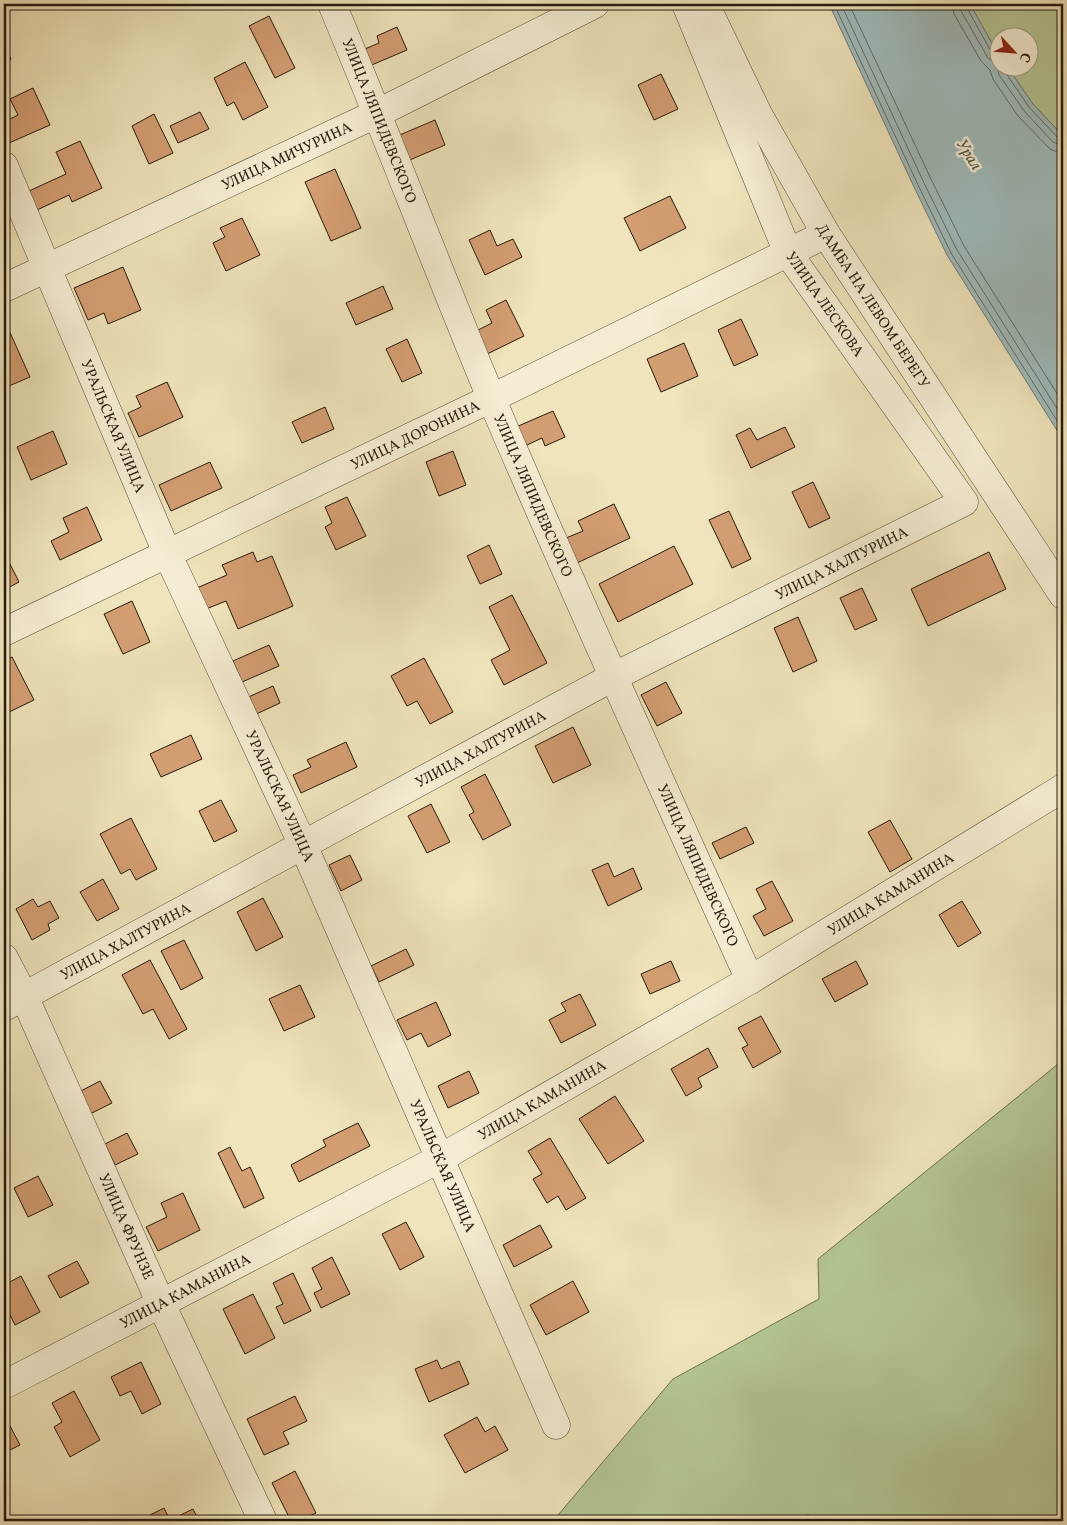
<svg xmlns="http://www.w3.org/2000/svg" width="1067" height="1525" viewBox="0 0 1067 1525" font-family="Vollkorn,serif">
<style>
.green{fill:#b4c594;stroke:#6d7051}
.water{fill:#9fbcbc;stroke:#6f7b76}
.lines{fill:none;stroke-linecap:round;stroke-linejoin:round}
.shore{stroke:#626b65;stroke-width:1}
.building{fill:#d39e72;stroke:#261a0e}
.minor-casing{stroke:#584c39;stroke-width:29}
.minor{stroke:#f5edd3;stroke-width:28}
.labels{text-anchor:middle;stroke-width:5;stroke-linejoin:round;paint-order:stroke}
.street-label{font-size:15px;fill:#261a0e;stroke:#f5edd3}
.water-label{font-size:16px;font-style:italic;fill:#50534b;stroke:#f5edd3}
</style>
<rect width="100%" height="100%" fill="#efe4bb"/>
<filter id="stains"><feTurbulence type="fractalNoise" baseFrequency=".004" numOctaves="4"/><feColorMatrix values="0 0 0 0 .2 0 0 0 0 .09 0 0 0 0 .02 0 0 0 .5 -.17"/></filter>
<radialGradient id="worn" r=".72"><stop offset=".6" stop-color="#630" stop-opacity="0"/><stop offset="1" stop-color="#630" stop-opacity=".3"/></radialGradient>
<g class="green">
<polygon points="970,4 1063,4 1063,136 1033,104 1008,68 1030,68 1030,38 1000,38 999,56"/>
<polygon points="1063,1060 1063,1521 811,1521 808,1514 806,1521 553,1521 673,1379 819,1299 818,1259"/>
</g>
<polygon class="water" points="829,4 970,4 999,56 1000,68 1008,68 1033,104 1063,136 1063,440 947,255 914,187"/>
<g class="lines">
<g class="shore">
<polyline points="834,4 918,185 951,253 1063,430"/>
<polyline points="841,4 924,183 957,250 1063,418"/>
<polyline points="849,4 931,179 964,246 1063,403"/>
<polyline points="952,4 954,14 981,61 990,70 993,79 1018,116 1050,149 1057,152 1063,153"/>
<polyline points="960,4 961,11 988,58 997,65 999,75 1025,112 1053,142 1063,146"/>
<polyline points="966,4 967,8 993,55 1000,58"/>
<polyline points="1004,68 1005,72 1029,107 1058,138 1063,139"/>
</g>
</g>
<g class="building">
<polygon points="269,16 295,68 275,78 249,26"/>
<polygon points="397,27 407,50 367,67 360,51 379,43 377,36"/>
<polygon points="4,44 11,59 4,62"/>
<polygon points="245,62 268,107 243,120 234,102 227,106 214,78"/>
<polygon points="661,74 678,109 654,120 638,85"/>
<polygon points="33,88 50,125 9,143 4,131 4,122 18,115 10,99"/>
<polygon points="200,112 209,129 178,143 170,126"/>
<polygon points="154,114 173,153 149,164 132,126"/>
<polygon points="435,120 445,145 405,162 395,137"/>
<polygon points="80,141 102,188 72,202 69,195 37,210 29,191 66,174 56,152"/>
<polygon points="335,169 361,228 331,241 305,182"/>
<polygon points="670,196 686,228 640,251 624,218"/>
<polygon points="242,218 260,255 226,271 213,243 225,237 220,228"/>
<polygon points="490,230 497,246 513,239 522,257 485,275 469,240"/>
<polygon points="123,267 141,310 108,324 104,313 88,320 74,288"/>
<polygon points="383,286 393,309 356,325 346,303"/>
<polygon points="506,300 524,336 485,355 474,332 492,323 486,310"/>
<polygon points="741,319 758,355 734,366 718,330"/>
<polygon points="7,326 30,377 4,388 4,327"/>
<polygon points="407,339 422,373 402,382 386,349"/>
<polygon points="684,343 698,376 661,392 647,359"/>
<polygon points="167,382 183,417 139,437 128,413 141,407 136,396"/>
<polygon points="325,407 334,429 302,443 292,422"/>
<polygon points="553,411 565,437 545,446 542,438 525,446 516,427"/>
<polygon points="785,427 795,447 751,468 736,435 750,428 757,440"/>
<polygon points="53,431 67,464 31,480 17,447"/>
<polygon points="453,451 466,485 439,496 426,462"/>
<polygon points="210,462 222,488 171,511 159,485"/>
<polygon points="813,482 830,518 809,528 792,492"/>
<polygon points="347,497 366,536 336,550 325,527 332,523 325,507"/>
<polygon points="614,504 630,538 577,563 566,538 583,531 578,521"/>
<polygon points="87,507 102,540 60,560 51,541 69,532 63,518"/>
<polygon points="729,511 751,559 732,568 709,520"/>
<polygon points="489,545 502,574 480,584 467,556"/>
<polygon points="674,546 693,584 618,622 599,584"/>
<polygon points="253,552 257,562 272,556 293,606 238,629 226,601 201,611 192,590 227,575 222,565"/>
<polygon points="989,552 1006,589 928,626 911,589"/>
<polygon points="7,558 19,582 4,590 4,560"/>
<polygon points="862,588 877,620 855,630 840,598"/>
<polygon points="512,595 547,663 504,685 491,660 510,650 489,607"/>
<polygon points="132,601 150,642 123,654 104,614"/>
<polygon points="798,617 817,661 793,672 774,628"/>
<polygon points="269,645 279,666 242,682 233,661"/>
<polygon points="12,657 34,700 7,713 4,706 4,661"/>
<polygon points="424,658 453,712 430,724 417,701 407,706 391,676"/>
<polygon points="666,682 682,713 657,726 641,695"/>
<polygon points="273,686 280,703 252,716 244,699"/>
<polygon points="573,727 591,765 553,783 535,746"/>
<polygon points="191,735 202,759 161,777 150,754"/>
<polygon points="346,742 357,767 301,793 293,775 311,767 307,760"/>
<polygon points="485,774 511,825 483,840 469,815 474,812 461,787"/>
<polygon points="221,800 237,831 214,842 199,811"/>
<polygon points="431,804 450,842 427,853 408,816"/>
<polygon points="131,818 157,869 136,880 130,869 121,874 100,834"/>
<polygon points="890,820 912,859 890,872 868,832"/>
<polygon points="746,827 754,843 720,859 712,843"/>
<polygon points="350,855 362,880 341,891 329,865"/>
<polygon points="608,863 614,877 633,868 642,889 608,906 592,870"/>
<polygon points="103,879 119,909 97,921 80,892"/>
<polygon points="772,881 793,921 764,936 753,916 766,909 756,889"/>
<polygon points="263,898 283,937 256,951 237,912"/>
<polygon points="33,899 38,907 50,901 59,918 48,924 50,930 32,940 16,909"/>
<polygon points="962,901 981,933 958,947 939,915"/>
<polygon points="184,940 203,978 181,990 161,951"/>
<polygon points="406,949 414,965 379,982 371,966"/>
<polygon points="150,960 187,1029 169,1039 153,1009 143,1014 122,975"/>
<polygon points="671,961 680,981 650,994 641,974"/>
<polygon points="856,961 868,984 835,1002 822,979"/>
<polygon points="300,985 315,1017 284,1031 269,999"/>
<polygon points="580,994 596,1025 561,1043 549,1020 566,1011 561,1003"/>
<polygon points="436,1002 451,1035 428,1047 421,1033 407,1040 397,1020"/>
<polygon points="761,1016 781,1052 753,1068 742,1048 748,1045 738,1028"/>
<polygon points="708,1048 718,1067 698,1078 702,1087 686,1096 671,1069"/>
<polygon points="469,1071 479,1093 448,1108 438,1086"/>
<polygon points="100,1081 112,1103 88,1115 77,1093"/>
<polygon points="615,1096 644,1141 608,1164 579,1119"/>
<polygon points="358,1123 370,1146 299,1182 291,1165 326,1146 323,1140"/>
<polygon points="127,1133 138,1154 115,1165 105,1144"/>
<polygon points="550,1138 586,1198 566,1210 558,1196 547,1203 533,1179 542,1174 528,1151"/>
<polygon points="230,1147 242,1171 250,1167 264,1198 244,1208 218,1153"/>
<polygon points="38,1176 53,1205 28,1217 14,1188"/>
<polygon points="183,1193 200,1230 158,1251 146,1227 167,1217 161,1203"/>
<polygon points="406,1222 424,1257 400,1270 382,1234"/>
<polygon points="540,1225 552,1247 514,1267 503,1245"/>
<polygon points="332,1257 350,1294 321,1308 314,1293 322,1289 312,1268"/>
<polygon points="77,1261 89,1283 60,1298 48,1276"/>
<polygon points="293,1273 311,1311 284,1324 276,1307 283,1304 273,1283"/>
<polygon points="21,1276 40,1312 15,1325 4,1303 4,1285"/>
<polygon points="573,1281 589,1312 546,1335 530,1305"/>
<polygon points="253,1294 275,1338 245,1354 223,1309"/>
<polygon points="437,1360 441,1369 459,1361 469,1384 429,1402 415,1369"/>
<polygon points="141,1362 161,1404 142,1414 131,1391 120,1396 111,1377"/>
<polygon points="74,1391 100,1440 70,1457 54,1427 62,1422 52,1403"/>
<polygon points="295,1396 307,1421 283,1432 289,1444 264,1455 247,1419"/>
<polygon points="477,1417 485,1432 495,1426 508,1450 465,1473 444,1435"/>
<polygon points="9,1424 20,1445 4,1453 4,1427"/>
<polygon points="295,1471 316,1513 299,1521 291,1521 272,1483"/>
<polygon points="164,1508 170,1520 193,1509 199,1521 151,1521 148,1516"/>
</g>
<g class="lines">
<defs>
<g id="minor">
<path id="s1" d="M332 4C387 135 437 268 492 400 575 595 663 787 750 980"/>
<path id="s2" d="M705 4 759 116 826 234 1063 595"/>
<path id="s3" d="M4 166 167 553 303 845 556 1425"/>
<path id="s4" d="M4 288 378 113 595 4"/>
<path id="s5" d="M4 632 492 398 826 234"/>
<path id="s6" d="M4 958 24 996 161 1304 263 1521"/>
<path id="s7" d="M4 1007 613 677 964 502 788 253 686 4"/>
<path id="s8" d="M4 1385 439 1159 750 980 1063 788"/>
</g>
</defs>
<use href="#minor" class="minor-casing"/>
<use href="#minor" class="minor"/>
</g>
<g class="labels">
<g class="street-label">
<text dy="5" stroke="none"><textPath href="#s1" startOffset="126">УЛИЦА ЛЯПИДЕВСКОГО</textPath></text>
<text dy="5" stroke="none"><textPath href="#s4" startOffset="312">УЛИЦА МИЧУРИНА</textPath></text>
<text transform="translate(825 304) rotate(55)" y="5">УЛИЦА ЛЕСКОВА</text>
<text dy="5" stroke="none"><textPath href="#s2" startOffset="346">ДАМБА НА ЛЕВОМ БЕРЕГУ</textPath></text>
<text dy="5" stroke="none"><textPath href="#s3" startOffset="282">УРАЛЬСКАЯ УЛИЦА</textPath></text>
<text dy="5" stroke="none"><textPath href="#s5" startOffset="456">УЛИЦА ДОРОНИНА</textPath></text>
<text dy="5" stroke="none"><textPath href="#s1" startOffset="531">УЛИЦА ЛЯПИДЕВСКОГО</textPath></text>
<text dy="5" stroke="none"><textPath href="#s7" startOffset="948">УЛИЦА ХАЛТУРИНА</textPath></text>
<text dy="5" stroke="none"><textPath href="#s7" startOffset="542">УЛИЦА ХАЛТУРИНА</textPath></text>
<text dy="5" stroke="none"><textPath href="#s3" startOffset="688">УРАЛЬСКАЯ УЛИЦА</textPath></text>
<text dy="5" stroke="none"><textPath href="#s1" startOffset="936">УЛИЦА ЛЯПИДЕВСКОГО</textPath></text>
<text dy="5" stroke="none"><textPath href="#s8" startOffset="1014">УЛИЦА КАМАНИНА</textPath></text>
<text dy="5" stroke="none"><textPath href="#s7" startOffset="138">УЛИЦА ХАЛТУРИНА</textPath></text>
<text dy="5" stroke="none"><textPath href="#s8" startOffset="609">УЛИЦА КАМАНИНА</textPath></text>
<text dy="5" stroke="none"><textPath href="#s3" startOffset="1092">УРАЛЬСКАЯ УЛИЦА</textPath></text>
<text dy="5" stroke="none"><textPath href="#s6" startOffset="295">УЛИЦА ФРУНЗЕ</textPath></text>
<text dy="5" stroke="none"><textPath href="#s8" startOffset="204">УЛИЦА КАМАНИНА</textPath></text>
</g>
<g class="water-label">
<text transform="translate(970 154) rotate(58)" y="6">Урал</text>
</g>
</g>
<rect width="1067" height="1525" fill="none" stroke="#efe4bb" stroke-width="20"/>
<rect x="5" y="5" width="1057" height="1515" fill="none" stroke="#261a0e" stroke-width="2.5"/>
<rect x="10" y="10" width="1047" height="1505" fill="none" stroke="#261a0e"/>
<g transform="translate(1014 52) rotate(116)"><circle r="24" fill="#f5edd3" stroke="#a29984"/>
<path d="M0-4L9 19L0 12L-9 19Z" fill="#8f2418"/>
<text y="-8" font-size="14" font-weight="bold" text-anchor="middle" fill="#261a0e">С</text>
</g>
<rect width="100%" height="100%" filter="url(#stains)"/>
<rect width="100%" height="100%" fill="url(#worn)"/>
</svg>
